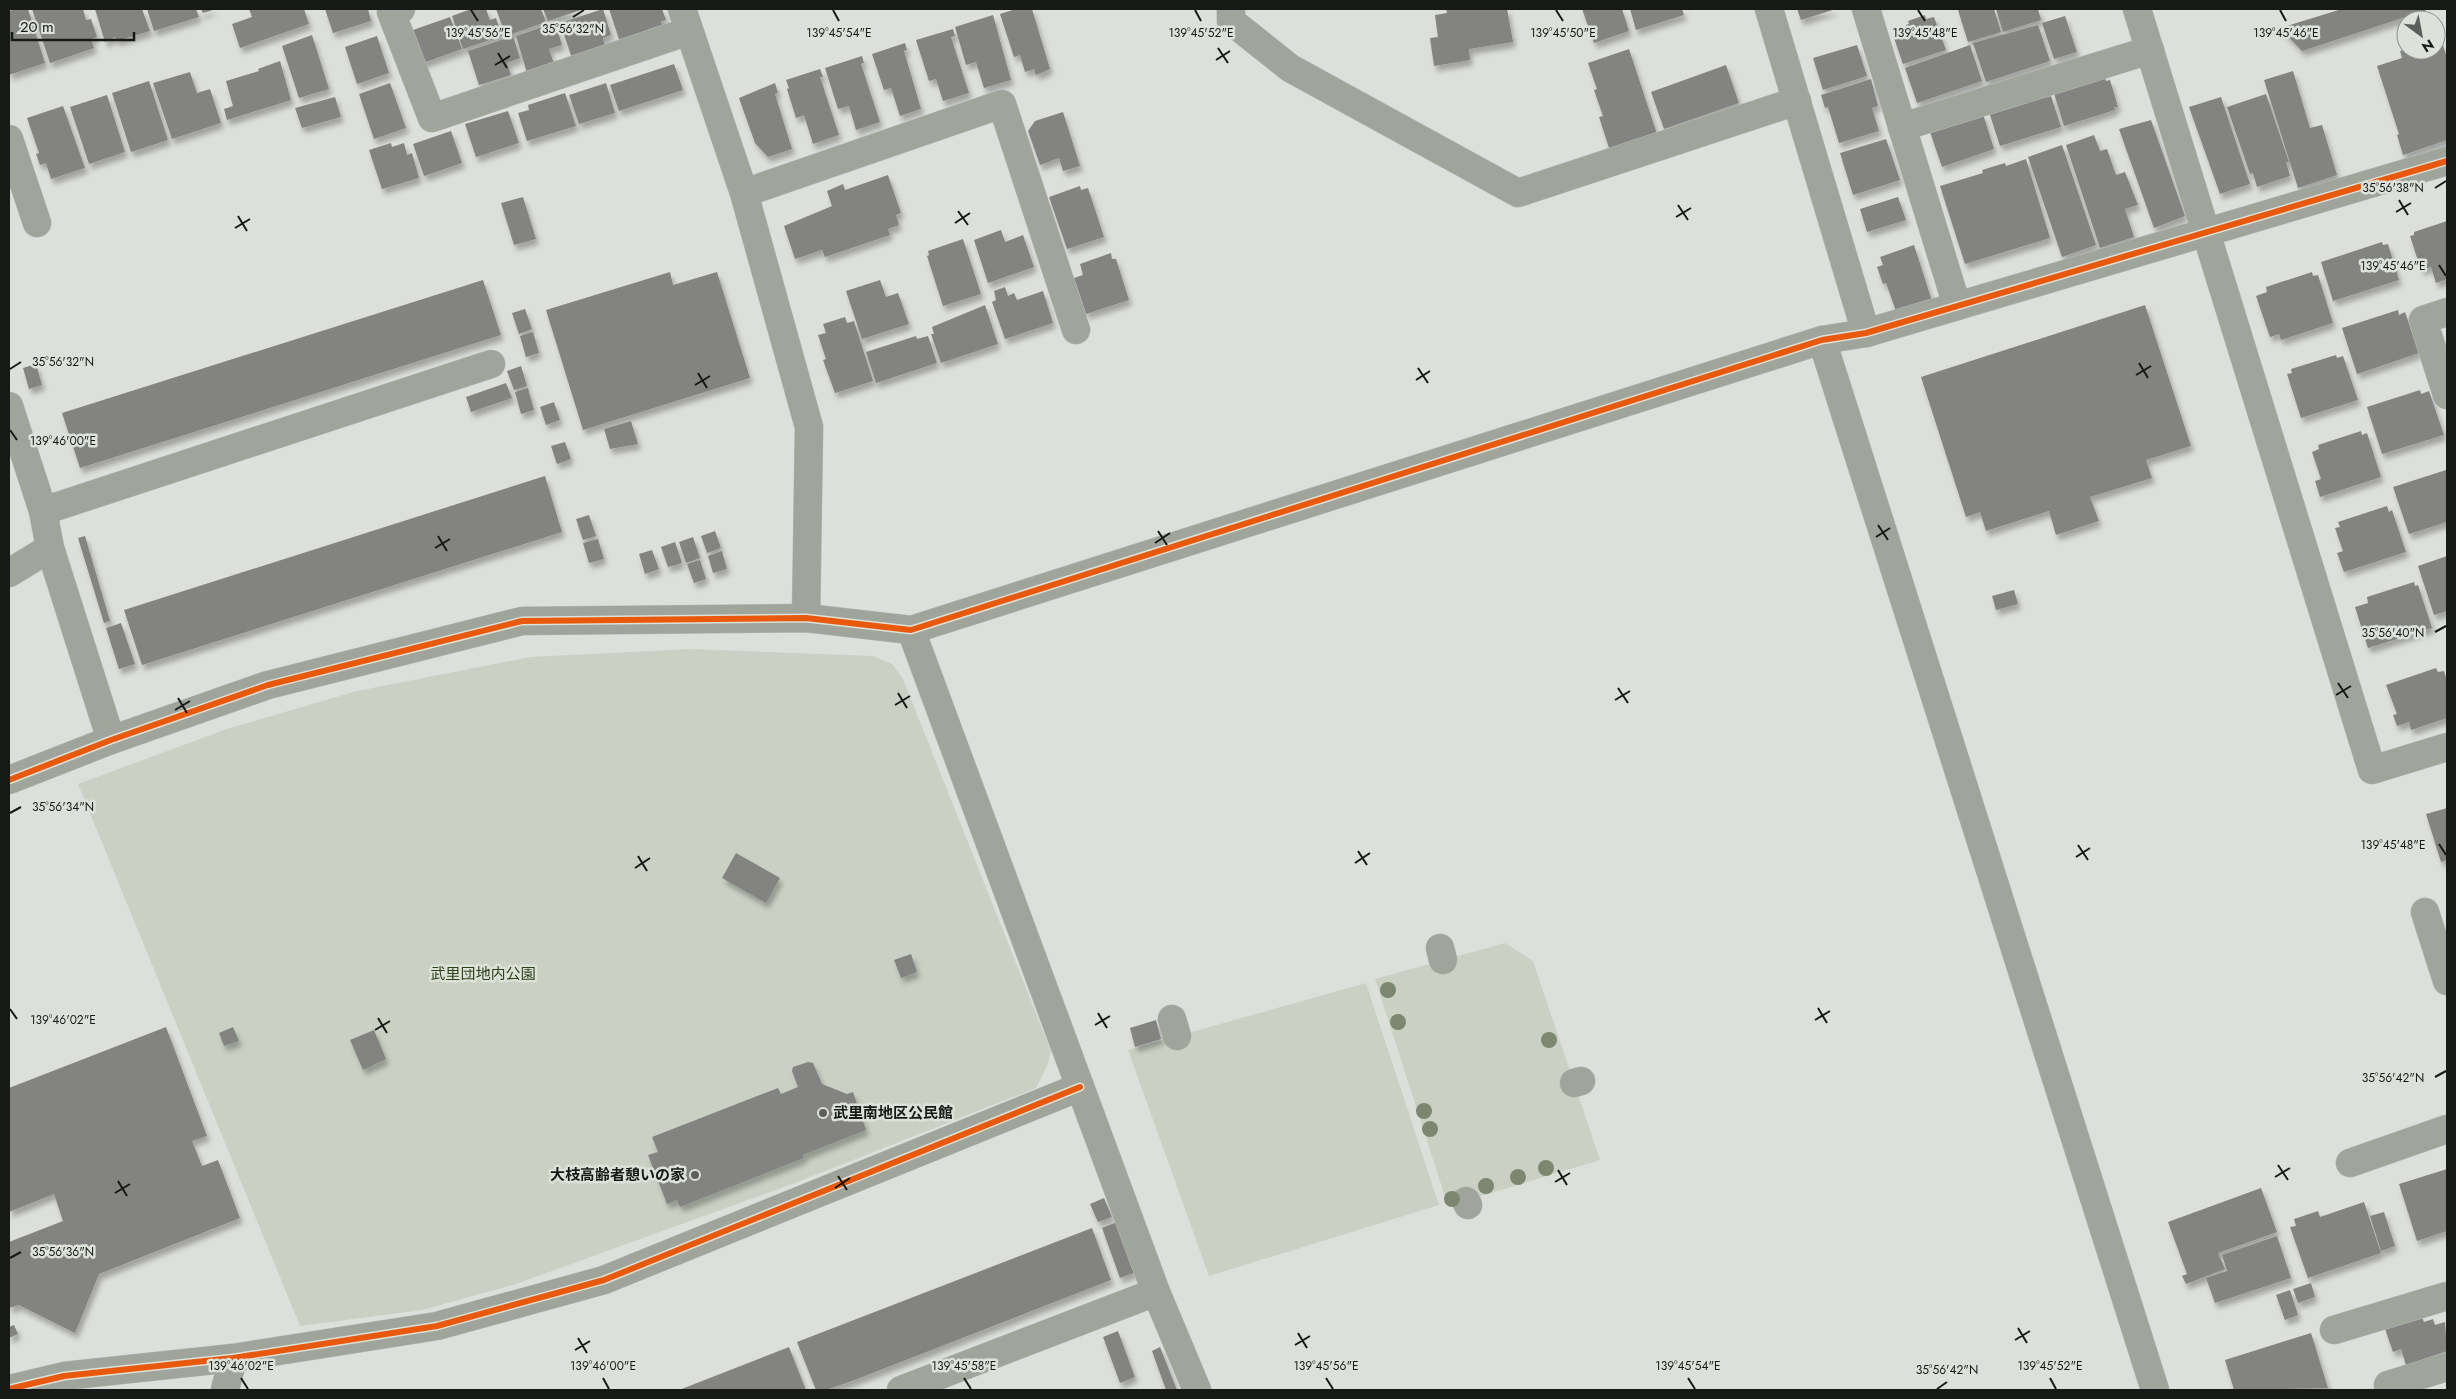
<svg xmlns="http://www.w3.org/2000/svg" width="2456" height="1399" viewBox="0 0 2456 1399" font-family="Jost,'Noto Sans JP',sans-serif">
<style>
.green{fill:#cad1c4}
.building{fill:#838481;filter:url(#shadow)}
.lines{fill:none;stroke-linecap:round;stroke-linejoin:round}
.minor-casing{stroke:#b9bbb8;stroke-width:29}
.minor{stroke:#a0a59b;stroke-width:28}
.cycleway-casing{stroke:#dce1d9;stroke-width:9}
.cycleway{stroke:#e8590c;stroke-width:6}
.tree{fill:#7b886f}
.ticks{fill:none;stroke:#171916;stroke-width:2}
.poi-dot{fill:#5c5e5b;stroke:#dce1d9;stroke-width:2}
.labels{text-anchor:middle;stroke-width:5;stroke-linejoin:round;paint-order:stroke}
.park-label{font-size:15px;fill:#2b4117;stroke:#dce1d9}
.poi-label{font-size:15px;font-weight:bold;fill:#171916;stroke:#dce1d9;text-anchor:start}
.ticks-label{font-size:12px;text-anchor:middle;fill:#171916;stroke:#dce1d9;stroke-width:5;stroke-linejoin:round;paint-order:stroke}
</style>
<defs>
<filter id="shadow"><feDropShadow dx="3" dy="5.5" stdDeviation="2.5" flood-color="#0004"/></filter>
</defs>
<rect width="100%" height="100%" fill="#dddfdb"/>
<g class="green">
<polygon points="690,649 873,656 892,664 903,679 1051,1051 1048,1064 1036,1088 795,1183 516,1284 422,1310 300,1326 78,784 227,729 357,691 531,657"/>
<polygon points="1505,943 1533,961 1600,1160 1448,1206 1375,979"/>
<polygon points="1366,983 1439,1205 1209,1276 1128,1050"/>
</g>
<g class="building">
<polygon points="16,9 28,9 45,63 9,75 9,11"/>
<polygon points="32,9 83,9 86,20 91,19 97,37 91,39 94,48 50,63"/>
<polygon points="95,9 142,9 150,31 117,41 115,37 105,42"/>
<polygon points="147,9 196,9 199,17 154,31"/>
<polygon points="201,9 216,9 203,13"/>
<polygon points="249,9 304,9 309,24 240,48 232,24 252,17"/>
<polygon points="325,9 368,9 371,21 333,33"/>
<polygon points="471,9 486,9 490,20 496,18 502,36 463,49 452,16"/>
<polygon points="496,9 541,9 546,22 506,36"/>
<polygon points="543,9 584,9 548,21"/>
<polygon points="603,9 611,35 603,38 605,46 572,58 560,23"/>
<polygon points="609,9 662,9 666,20 661,21 662,25 649,29 650,33 620,42"/>
<polygon points="1016,9 1032,9 1050,69 1036,75 1034,69 1025,72 1020,55 1014,57 1000,14"/>
<polygon points="1446,9 1507,9 1513,42 1469,49 1470,60 1434,66 1430,38 1438,37 1435,15 1447,13"/>
<polygon points="1582,9 1622,9 1629,31 1594,43"/>
<polygon points="1630,9 1682,9 1684,15 1636,30"/>
<polygon points="1797,9 1836,9 1801,20"/>
<polygon points="1963,9 1994,9 2001,32 1968,42 1958,10"/>
<polygon points="1996,9 2038,9 2041,20 2003,32"/>
<polygon points="2342,9 2430,9 2302,51 2280,28"/>
<polygon points="993,15 1011,80 984,88 976,62 966,65 955,27"/>
<polygon points="1925,15 1926,19 1934,17 1946,50 1903,64 1894,38 1909,34 1906,25 1909,24 1908,21"/>
<polygon points="2065,16 2077,52 2054,59 2042,23"/>
<polygon points="450,17 462,49 420,64 414,48 419,46 413,30"/>
<polygon points="555,23 562,45 549,49 554,64 527,73 516,36"/>
<polygon points="2038,25 2050,61 1986,82 1973,43"/>
<polygon points="953,29 955,36 951,37 969,93 943,101 936,79 929,81 916,40"/>
<polygon points="312,35 329,89 299,98 282,46"/>
<polygon points="377,36 389,73 357,84 345,47"/>
<polygon points="513,36 520,58 507,63 511,75 479,85 468,51"/>
<polygon points="905,43 907,50 904,51 921,109 900,116 891,88 884,90 872,54"/>
<polygon points="1857,45 1867,76 1823,90 1813,58"/>
<polygon points="1970,45 1982,81 1917,103 1905,68"/>
<polygon points="2443,45 2447,58 2447,140 2403,155 2397,135 2399,134 2377,66 2402,58 2400,51 2406,49 2419,50 2420,52 2436,50 2436,47"/>
<polygon points="1629,49 1657,134 1610,151 1599,117 1603,116 1594,90 1597,89 1588,63"/>
<polygon points="862,56 864,63 861,64 880,122 856,130 849,106 838,109 825,68"/>
<polygon points="280,61 291,100 227,120 224,109 233,106 226,81 259,71 258,69"/>
<polygon points="674,64 683,90 619,111 610,85"/>
<polygon points="1726,65 1739,103 1664,129 1651,92"/>
<polygon points="820,69 823,77 820,77 839,135 813,144 804,115 796,118 787,89 789,88 786,80"/>
<polygon points="2293,71 2310,128 2322,125 2337,175 2298,188 2264,80"/>
<polygon points="190,72 197,93 210,89 221,123 172,139 153,83"/>
<polygon points="2104,75 2106,81 2110,80 2118,107 2114,107 2115,110 2064,126 2053,90"/>
<polygon points="1871,79 1878,106 1872,108 1879,131 1839,143 1828,107 1825,108 1821,95"/>
<polygon points="149,81 168,140 131,152 112,93"/>
<polygon points="390,83 406,128 374,139 359,94"/>
<polygon points="606,83 615,113 579,124 569,95"/>
<polygon points="775,83 778,93 775,94 792,149 768,157 755,143 739,98"/>
<polygon points="565,93 576,126 527,141 518,113 529,110 528,105"/>
<polygon points="2266,94 2289,162 2286,162 2290,176 2257,187 2253,173 2250,174 2227,107"/>
<polygon points="107,95 125,152 89,164 70,107"/>
<polygon points="2051,96 2061,127 2000,146 1989,112"/>
<polygon points="335,97 341,117 302,128 295,108"/>
<polygon points="2221,97 2250,184 2220,194 2189,107"/>
<polygon points="63,106 85,168 51,179 46,163 40,165 36,154 39,153 27,118"/>
<polygon points="508,111 519,143 476,157 465,124"/>
<polygon points="1063,112 1080,166 1063,171 1059,158 1040,165 1028,131 1035,121"/>
<polygon points="1983,114 1994,149 1942,167 1930,132"/>
<polygon points="2151,120 2185,216 2154,228 2119,129"/>
<polygon points="451,131 462,163 424,176 413,144"/>
<polygon points="2094,135 2100,151 2107,149 2116,175 2125,172 2138,205 2125,209 2134,237 2100,248 2066,145"/>
<polygon points="1886,139 1900,180 1853,195 1840,153"/>
<polygon points="391,143 392,147 404,143 407,155 412,153 419,178 382,189 369,150"/>
<polygon points="2062,145 2096,245 2062,257 2028,157"/>
<polygon points="2026,159 2050,238 1965,264 1940,186 1983,173 1982,170 2005,163 2006,166"/>
<polygon points="888,175 901,213 896,215 899,225 888,229 890,235 825,257 822,250 795,259 784,226 832,206 827,191 843,184 845,190"/>
<polygon points="1080,186 1081,190 1088,188 1104,237 1067,249 1049,197"/>
<polygon points="523,197 536,239 514,245 501,203"/>
<polygon points="1898,197 1906,220 1867,232 1860,209"/>
<polygon points="2447,221 2447,279 2436,283 2431,267 2421,270 2410,236 2414,235 2414,232"/>
<polygon points="1001,230 1005,242 1023,235 1034,267 988,283 974,240"/>
<polygon points="963,239 981,294 943,306 927,256 929,255 928,251"/>
<polygon points="2382,242 2383,245 2388,244 2399,280 2333,301 2321,262"/>
<polygon points="1914,245 1932,301 1897,314 1886,283 1883,284 1877,267 1883,265 1880,257"/>
<polygon points="1111,253 1112,259 1116,259 1129,300 1086,314 1074,278 1083,275 1080,264"/>
<polygon points="670,272 673,285 717,272 750,378 583,430 546,310"/>
<polygon points="2312,272 2313,276 2318,275 2333,323 2281,340 2279,334 2270,337 2256,296 2267,292 2266,287"/>
<polygon points="483,280 501,335 80,468 62,413"/>
<polygon points="880,280 886,297 898,293 909,324 862,339 846,291"/>
<polygon points="1005,287 1008,296 1014,293 1017,300 1043,291 1053,323 1005,339 992,302 996,300 994,291"/>
<polygon points="985,305 998,344 941,363 931,334 934,334 932,327"/>
<polygon points="2145,305 2191,446 2146,460 2152,478 2090,497 2099,521 2056,535 2049,511 1986,531 1980,512 1966,517 1921,377"/>
<polygon points="525,309 532,329 519,334 512,313"/>
<polygon points="2398,310 2399,315 2405,312 2419,353 2357,374 2342,328"/>
<polygon points="845,317 847,323 854,321 873,381 835,393 823,360 826,359 818,335 826,333 823,324"/>
<polygon points="533,332 539,353 526,357 520,336"/>
<polygon points="916,336 917,339 928,336 937,363 876,383 866,352"/>
<polygon points="2336,355 2337,358 2343,356 2358,400 2301,418 2287,374 2292,373 2291,369"/>
<polygon points="36,364 42,385 29,389 23,368"/>
<polygon points="521,366 527,386 514,390 507,371"/>
<polygon points="506,383 512,398 471,412 466,397"/>
<polygon points="528,388 534,410 521,414 515,392"/>
<polygon points="2420,390 2421,394 2429,391 2444,435 2382,454 2367,407"/>
<polygon points="554,402 560,420 546,425 540,407"/>
<polygon points="631,421 638,444 610,449 604,429"/>
<polygon points="2361,431 2362,435 2367,433 2381,477 2320,497 2315,481 2321,479 2312,452 2319,449 2318,445"/>
<polygon points="565,442 571,459 557,464 551,446"/>
<polygon points="2446,470 2447,522 2409,534 2393,487"/>
<polygon points="545,476 562,532 142,665 124,610"/>
<polygon points="2387,506 2389,512 2392,510 2406,552 2344,572 2337,553 2343,551 2335,528 2340,527 2338,522"/>
<polygon points="589,515 596,536 583,540 576,519"/>
<polygon points="715,531 721,548 707,553 701,536"/>
<polygon points="85,536 110,621 104,623 78,538"/>
<polygon points="693,537 700,558 686,563 679,542"/>
<polygon points="598,539 604,559 589,563 583,543"/>
<polygon points="675,542 682,563 668,567 661,547"/>
<polygon points="652,550 659,569 645,574 639,554"/>
<polygon points="722,551 727,569 713,573 708,556"/>
<polygon points="2447,556 2447,611 2434,615 2418,566"/>
<polygon points="700,560 706,579 694,583 687,564"/>
<polygon points="2414,582 2415,586 2418,585 2432,628 2368,648 2355,607 2368,603 2367,597"/>
<polygon points="2014,590 2018,604 1996,610 1992,596"/>
<polygon points="121,623 135,664 119,669 106,628"/>
<polygon points="2436,668 2438,672 2444,671 2447,681 2447,718 2411,730 2409,722 2397,726 2393,715 2397,714 2386,685"/>
<polygon points="2447,808 2447,860 2441,862 2426,814"/>
<polygon points="736,853 780,878 766,903 722,878"/>
<polygon points="911,954 917,972 901,978 894,960"/>
<polygon points="1156,1020 1161,1039 1135,1047 1130,1028"/>
<polygon points="166,1027 207,1136 192,1141 202,1166 218,1160 240,1218 99,1274 75,1333 19,1305 9,1308 9,1242 63,1221 54,1194 9,1212 9,1088"/>
<polygon points="233,1027 239,1041 224,1046 219,1033"/>
<polygon points="374,1030 386,1059 363,1070 350,1040"/>
<polygon points="808,1062 813,1063 822,1084 847,1094 853,1092 866,1130 803,1155 804,1158 680,1207 677,1200 667,1204 648,1155 658,1152 652,1137 778,1088 781,1094 798,1087 792,1071 793,1067"/>
<polygon points="2447,1169 2447,1231 2417,1241 2399,1184"/>
<polygon points="2261,1188 2277,1232 2218,1253 2225,1269 2186,1284 2182,1276 2187,1274 2168,1222"/>
<polygon points="1104,1198 1112,1217 1098,1222 1090,1204"/>
<polygon points="2364,1202 2381,1253 2308,1278 2290,1227 2296,1226 2294,1219 2318,1211 2320,1217"/>
<polygon points="2384,1212 2395,1246 2381,1251 2370,1216"/>
<polygon points="1117,1222 1136,1272 1120,1278 1102,1228"/>
<polygon points="1092,1228 1111,1280 852,1381 826,1390 816,1390 797,1342"/>
<polygon points="2277,1236 2291,1278 2215,1303 2206,1278 2227,1271 2222,1255"/>
<polygon points="2311,1283 2315,1297 2298,1303 2293,1289"/>
<polygon points="2290,1290 2298,1315 2285,1320 2276,1295"/>
<polygon points="2422,1317 2424,1322 2433,1319 2435,1325 2445,1322 2447,1351 2406,1365 2401,1349 2393,1352 2385,1329"/>
<polygon points="14,1325 18,1334 9,1338 9,1327"/>
<polygon points="1118,1331 1135,1377 1120,1383 1103,1337"/>
<polygon points="2311,1333 2328,1388 2234,1390 2225,1360"/>
<polygon points="789,1347 806,1390 679,1390"/>
<polygon points="1160,1347 1177,1390 1166,1390 1152,1351"/>
</g>
<g class="lines">
<defs>
<g id="minor">
<polyline points="401,9 391,12 432,118 689,31"/>
<polyline points="682,9 744,193 809,427 806,618"/>
<polyline points="1231,9 1231,21 1290,68 1518,193 1797,101"/>
<polyline points="1769,9 1866,333"/>
<polyline points="1866,9 1957,306"/>
<polyline points="2137,9 2372,770 2447,747"/>
<polyline points="1902,127 2150,50"/>
<polyline points="9,139 37,223"/>
<polyline points="744,193 1002,104 1076,330"/>
<polyline points="2447,312 2423,320 2447,395"/>
<polyline points="1822,340 2155,1390"/>
<polyline points="9,406 43,511 50,548 111,740"/>
<polyline points="43,511 491,364"/>
<polyline points="9,573 50,548"/>
<polyline points="911,630 1156,1292 1197,1390"/>
<polyline points="9,780 111,740 268,685 522,621 806,618 911,630 1822,340 1866,333 2447,161"/>
<polyline points="2425,912 2447,981"/>
<polyline points="1440,948 1443,960"/>
<polyline points="1172,1019 1177,1036"/>
<polyline points="1574,1083 1581,1081"/>
<polyline points="2350,1163 2447,1129"/>
<polyline points="1466,1201 1468,1205"/>
<polyline points="2334,1330 2447,1296"/>
<polyline points="2388,1385 2447,1367"/>
<polyline points="9,1389 64,1376 233,1358 437,1326 604,1280 1080,1087"/>
<polyline points="225,1390 233,1358"/>
<polyline points="901,1390 1156,1292"/>
</g>
</defs>
<use href="#minor" class="minor-casing"/>
<use href="#minor" class="minor"/>
<defs>
<g id="cycleway">
<polyline points="9,780 111,740 268,685 522,621 806,618 911,630 1822,340 1866,333 2447,161"/>
<polyline points="9,1389 64,1376 233,1358 437,1326 604,1280 1080,1087"/>
</g>
</defs>
<use href="#cycleway" class="cycleway-casing"/>
<use href="#cycleway" class="cycleway"/>
</g>
<g class="tree">
<circle cx="1388" cy="990" r="8"/>
<circle cx="1398" cy="1022" r="8"/>
<circle cx="1549" cy="1040" r="8"/>
<circle cx="1424" cy="1111" r="8"/>
<circle cx="1430" cy="1129" r="8"/>
<circle cx="1546" cy="1168" r="8"/>
<circle cx="1518" cy="1177" r="8"/>
<circle cx="1486" cy="1186" r="8"/>
<circle cx="1452" cy="1199" r="8"/>
</g>
<path class="ticks" d="M471 10 478 21M833 10 839 21M1195 10 1201 21M1556 10 1563 21M1918 10 1925 21M2280 10 2286 21M573 17 584 10M1218 48 1228 63M498 53 507 68M1216 60 1230 51M495 65 510 56M2435 188 2446 181M2399 200 2408 215M1678 205 1688 220M958 211 968 225M2396 212 2411 203M238 216 247 231M1676 217 1691 208M955 223 970 213M235 228 250 219M2439 265 2446 276M2139 363 2148 378M1418 368 1428 383M10 369 21 362M698 373 707 388M2136 375 2151 366M1416 380 1430 371M695 385 710 376M10 430 17 440M1878 525 1888 540M1158 531 1167 545M438 536 447 551M1876 537 1890 528M1155 543 1170 533M435 548 450 539M2435 632 2446 626M2338 683 2348 698M1618 688 1628 703M898 693 907 708M2336 695 2351 686M178 698 187 713M1615 700 1630 691M895 705 910 696M175 710 190 701M10 813 21 807M2439 844 2446 855M2078 845 2088 860M1358 851 1367 865M638 856 647 871M2076 857 2090 848M1355 863 1370 853M635 868 650 858M1818 1008 1827 1023M10 1009 17 1019M1098 1013 1107 1028M378 1018 387 1033M1815 1020 1830 1011M1095 1025 1110 1016M375 1030 390 1021M2435 1077 2446 1071M2278 1165 2288 1180M1558 1170 1567 1185M838 1176 847 1190M2275 1177 2290 1168M118 1181 127 1196M1555 1182 1570 1173M835 1188 850 1178M115 1193 130 1184M10 1258 21 1252M2018 1328 2027 1343M1298 1333 1307 1348M578 1338 587 1353M2015 1340 2030 1331M1295 1345 1310 1336M575 1350 590 1341M241 1378 248 1389M603 1378 609 1389M964 1378 971 1389M1326 1378 1333 1389M1688 1378 1695 1389M2050 1378 2056 1389M1937 1389 1947 1382"/>
<g class="poi-dot">
<circle cx="823" cy="1113" r="5"/>
<circle cx="695" cy="1175" r="5"/>
</g>
<g class="labels">
<g class="park-label">
<text x="483" y="979">武里団地内公園</text>
</g>
<g class="poi-label">
<text x="833" y="1118">武里南地区公民館</text>
<text x="685" y="1180" text-anchor="end">大枝高齢者憩いの家</text>
</g>
</g>
<g class="ticks-label">
<text x="573" y="33">35°56'32"N</text>
<text x="2286" y="37">139°45'46"E</text>
<text x="478" y="37">139°45'56"E</text>
<text x="839" y="37">139°45'54"E</text>
<text x="1201" y="37">139°45'52"E</text>
<text x="1563" y="37">139°45'50"E</text>
<text x="1925" y="37">139°45'48"E</text>
<text x="2393" y="192">35°56'38"N</text>
<text x="2393" y="270">139°45'46"E</text>
<text x="63" y="366">35°56'32"N</text>
<text x="63" y="445">139°46'00"E</text>
<text x="2393" y="637">35°56'40"N</text>
<text x="63" y="811">35°56'34"N</text>
<text x="2393" y="849">139°45'48"E</text>
<text x="63" y="1024">139°46'02"E</text>
<text x="2393" y="1082">35°56'42"N</text>
<text x="63" y="1256">35°56'36"N</text>
<text x="241" y="1370">139°46'02"E</text>
<text x="603" y="1370">139°46'00"E</text>
<text x="964" y="1370">139°45'58"E</text>
<text x="1326" y="1370">139°45'56"E</text>
<text x="1688" y="1370">139°45'54"E</text>
<text x="2050" y="1370">139°45'52"E</text>
<text x="1947" y="1374">35°56'42"N</text>
</g>
<rect width="2456" height="1399" fill="none" stroke="#171916" stroke-width="20"/>
<g transform="translate(2421 35) rotate(148)"><circle r="24" fill="#dce1d9" stroke="#8d918b"/>
<path d="M0-4L9 19L0 12L-9 19Z" fill="#5c5e5b"/>
<text y="-8" font-size="14" font-weight="bold" text-anchor="middle" fill="#171916">N</text>
</g>
<path d="M12 32v8h122v-8" fill="none" stroke="#171916" stroke-width="2.5"/>
<text x="20" y="32" font-size="15" fill="#171916" stroke="#dce1d9" stroke-width="4" paint-order="stroke">20 m</text>
</svg>
